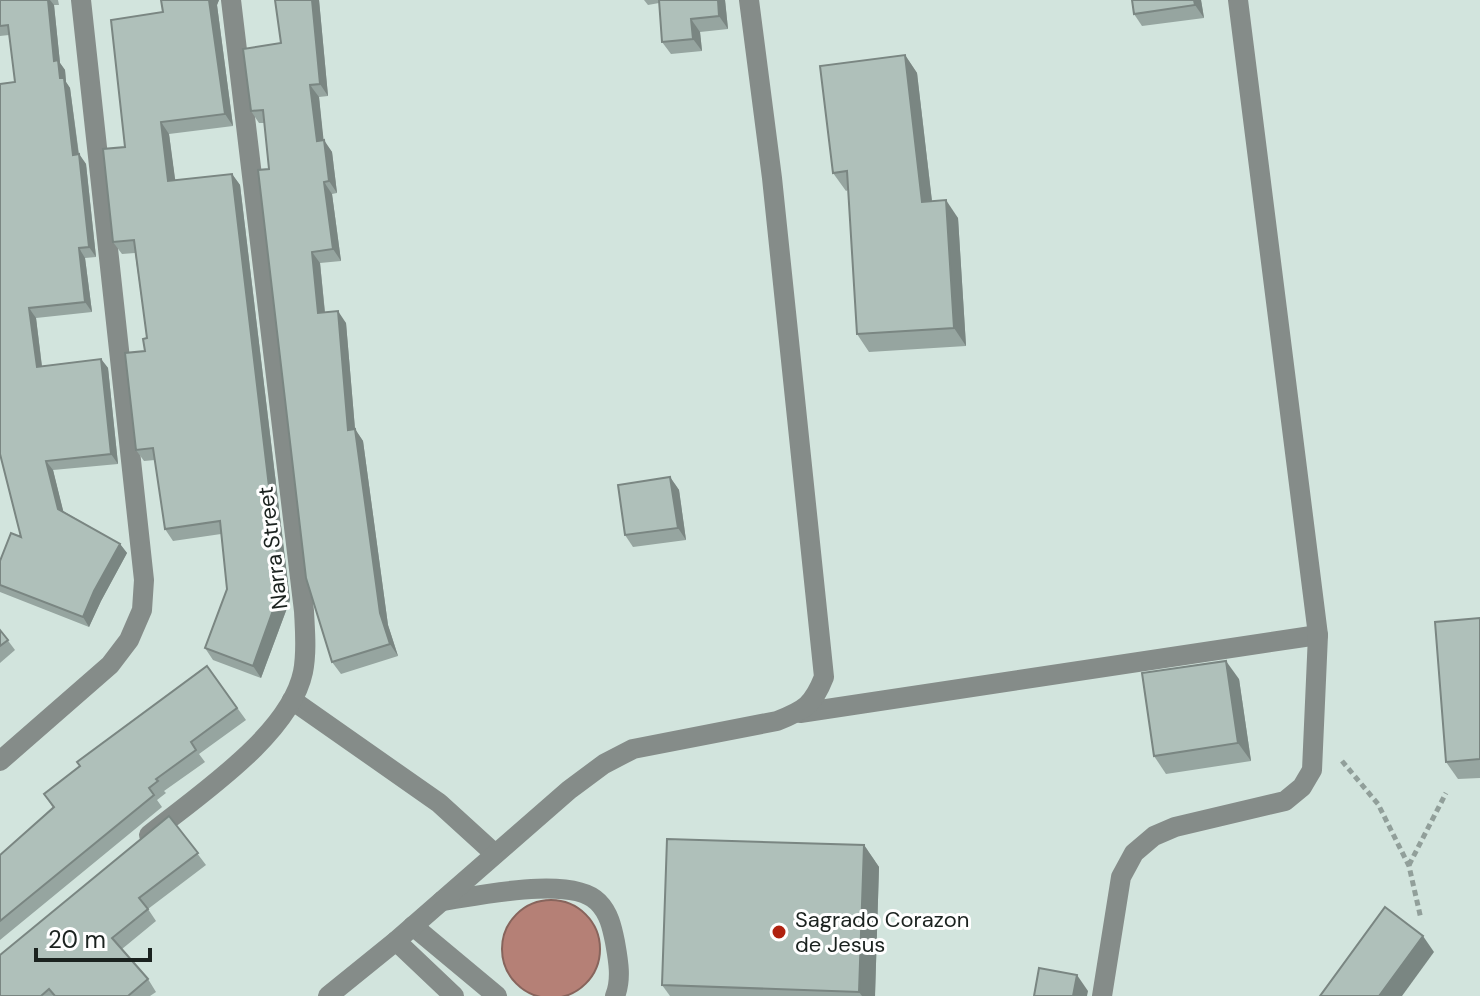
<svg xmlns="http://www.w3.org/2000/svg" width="1480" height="996" viewBox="0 0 1480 996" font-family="'DM Sans',sans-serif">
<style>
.water{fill:#b58076;stroke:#87645c;stroke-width:2}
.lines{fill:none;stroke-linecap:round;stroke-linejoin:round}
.path{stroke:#919f9a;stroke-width:5;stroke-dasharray:6 4;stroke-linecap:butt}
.minor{stroke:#858c89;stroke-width:20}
.wall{fill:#96a5a0}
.shaded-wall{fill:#7a8682}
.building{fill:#afc0ba;stroke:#7a8682;stroke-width:2}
.poi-dot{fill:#b0210f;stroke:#fff;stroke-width:3}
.labels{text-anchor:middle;stroke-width:6;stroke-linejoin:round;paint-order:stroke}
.street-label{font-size:22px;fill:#1b221f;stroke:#fff}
.poi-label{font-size:22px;fill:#1b221f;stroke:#fff;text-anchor:start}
</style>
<rect width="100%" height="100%" fill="#d2e4dd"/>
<circle class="water" cx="551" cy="949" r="49"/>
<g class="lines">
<g class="path">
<polyline points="1342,761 1378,804 1409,866 1421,919"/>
<polyline points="1409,865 1446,793"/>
</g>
<g class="minor">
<polyline points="292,700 439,803 495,854"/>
<polyline points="800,713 1318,635"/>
<polyline points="0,761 110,665 129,640 142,610 144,580 81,0"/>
<path d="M149 835C197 796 290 735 303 672 307 652 305 631 304 611L231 0"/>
<path d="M442 901C478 896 572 875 598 902 609 913 612 927 615 942 618 959 622 979 615 996"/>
<polyline points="413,926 497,996"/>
<path d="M396 941 569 790 604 764 633 749 777 721C805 710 813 705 824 677L772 178 749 0"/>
<polyline points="328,996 396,941 454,996"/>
<polyline points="1102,996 1121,877 1134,853 1154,836 1175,827 1285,801 1302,787 1312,770 1318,635 1238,0"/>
</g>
</g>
<g class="wall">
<polygon points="0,0 58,0 59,5 54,5 60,63 65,70 66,82 70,88 79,154 86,164 96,257 85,258 92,312 36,318 42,366 101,359 108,368 118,464 53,470 63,511 120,544 127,553 101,601 89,627 0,592 0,561 21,537 15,82 9,35 0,36"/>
<polygon points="161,0 219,0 217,5 233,126 169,134 175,181 232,174 240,185 290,600 261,678 213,660 205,648 227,589 221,534 173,541 165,529 155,460 144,461 136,450 145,351 147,338 135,253 122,254 113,242 125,147 163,12"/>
<polygon points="275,0 319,0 328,96 319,97 323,140 332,152 337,193 332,194 341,261 320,263 325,312 346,323 355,429 363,441 388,625 398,656 341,674 332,662 264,123 259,123 251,111 281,43"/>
<polygon points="644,0 725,0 728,29 700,32 702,51 671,54 662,42 659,3 648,5"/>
<polygon points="1132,0 1201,0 1204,18 1142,26 1134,14"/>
<polygon points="905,55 917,73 932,201 958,218 966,346 869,352 857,334 848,190 846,191 833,173"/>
<polygon points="670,477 679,490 686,540 633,547 625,535"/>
<polygon points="1480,618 1480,778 1458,779 1446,762"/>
<polygon points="0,630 15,650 0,663"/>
<polygon points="207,666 246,720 199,754 205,762 164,791 166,793 157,800 162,807 0,940 0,855 53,808 44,794"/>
<polygon points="1239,679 1251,761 1166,774 1154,756"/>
<polygon points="169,816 206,865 148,909 156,921 122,949 148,979 156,992 150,996 0,996"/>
<polygon points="864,845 879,867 875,996 670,996 662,985"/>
</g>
<g class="shaded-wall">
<polygon points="48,0 50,0 54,5 60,63 65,70 66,82 70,88 80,165 73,155 60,78 54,61"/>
<polygon points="209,0 219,0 217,5 233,126 225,114"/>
<polygon points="312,0 319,0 328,96 320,84"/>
<polygon points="718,0 725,0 728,29 719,16"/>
<polygon points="1194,0 1201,0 1204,18 1195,5"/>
<polygon points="691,19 700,32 702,51 693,39"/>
<polygon points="905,55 917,73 934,219 922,202"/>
<polygon points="310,85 319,97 325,153 317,141"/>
<polygon points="161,122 169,134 177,193 168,181"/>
<polygon points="324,140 332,152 337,193 329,181"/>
<polygon points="79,154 86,164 96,257 89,247"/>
<polygon points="232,174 240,185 290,600 261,678 253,666"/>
<polygon points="324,182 332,194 341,261 333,249"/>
<polygon points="946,200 958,218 966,346 954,328"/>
<polygon points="79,248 85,258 92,312 85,302"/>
<polygon points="312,252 320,263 326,325 318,313"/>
<polygon points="29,308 36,318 43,376 37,367"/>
<polygon points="338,311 346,323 355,429 363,441 388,625 398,656 390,644 380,613 348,430"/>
<polygon points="101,359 108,368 118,464 111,454"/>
<polygon points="46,461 53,470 65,518 58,509"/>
<polygon points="670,477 679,490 686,540 678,528"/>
<polygon points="120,544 127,553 101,601 89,627 83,617 94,591"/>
<polygon points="1226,661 1239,679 1251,761 1238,743"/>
<polygon points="864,845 879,867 875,996 862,996 859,992"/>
<polygon points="1423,936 1434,952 1402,996 1379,996"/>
<polygon points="1077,975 1088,991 1087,996 1073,996"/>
</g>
<g class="building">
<polygon points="0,0 48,0 54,61 58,60 60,78 64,78 73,155 79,154 89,247 79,248 85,302 29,308 37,367 101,359 111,454 46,461 58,509 120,544 94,591 83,617 0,585 0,561 11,533 21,537 0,454 0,84 15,82 8,25 0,26"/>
<polygon points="161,0 209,0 225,114 161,122 168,181 232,174 281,588 253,666 205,648 227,589 220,521 165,529 153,448 136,450 125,353 145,351 143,339 147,338 134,240 113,242 103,149 125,147 111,20 163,12"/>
<polygon points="275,0 312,0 320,84 310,85 317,141 324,140 329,181 324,182 333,249 312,252 318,313 338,311 348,430 355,429 380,613 390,644 332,662 306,578 258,170 269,169 263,110 251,111 243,49 281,43"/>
<polygon points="659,0 718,0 719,16 691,19 693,39 662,42"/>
<polygon points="1132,0 1194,0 1195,5 1134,14"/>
<polygon points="905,55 922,202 946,200 954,328 857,334 847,171 833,173 820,66"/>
<polygon points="670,477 678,528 625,535 618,485"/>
<polygon points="1480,618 1480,759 1446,762 1435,622"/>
<polygon points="0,630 8,640 0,646"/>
<polygon points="1226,661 1238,743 1154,756 1142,673"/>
<polygon points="207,666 237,708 191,742 196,750 156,779 158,781 149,788 154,795 0,921 0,855 54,807 44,794 80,766 77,762"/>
<polygon points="169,816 198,853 139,898 148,909 112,938 148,979 128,996 55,996 49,989 41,996 0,996 0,955"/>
<polygon points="667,839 864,845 859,992 662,985"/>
<polygon points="1385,907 1423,936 1379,996 1320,996"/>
<polygon points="1039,968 1077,975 1073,996 1034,996"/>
</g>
<circle class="poi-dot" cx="779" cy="932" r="8"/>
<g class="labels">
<g class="street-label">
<text transform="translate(272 548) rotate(-97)" y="8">Narra Street</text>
</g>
<g class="poi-label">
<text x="795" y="927">Sagrado Corazon<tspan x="795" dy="25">de Jesus</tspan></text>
</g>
</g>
<path d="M36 948v12h114v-12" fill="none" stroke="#1b221f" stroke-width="4"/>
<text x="48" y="948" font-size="24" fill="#1b221f" stroke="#ffffff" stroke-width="6" paint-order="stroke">20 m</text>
</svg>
